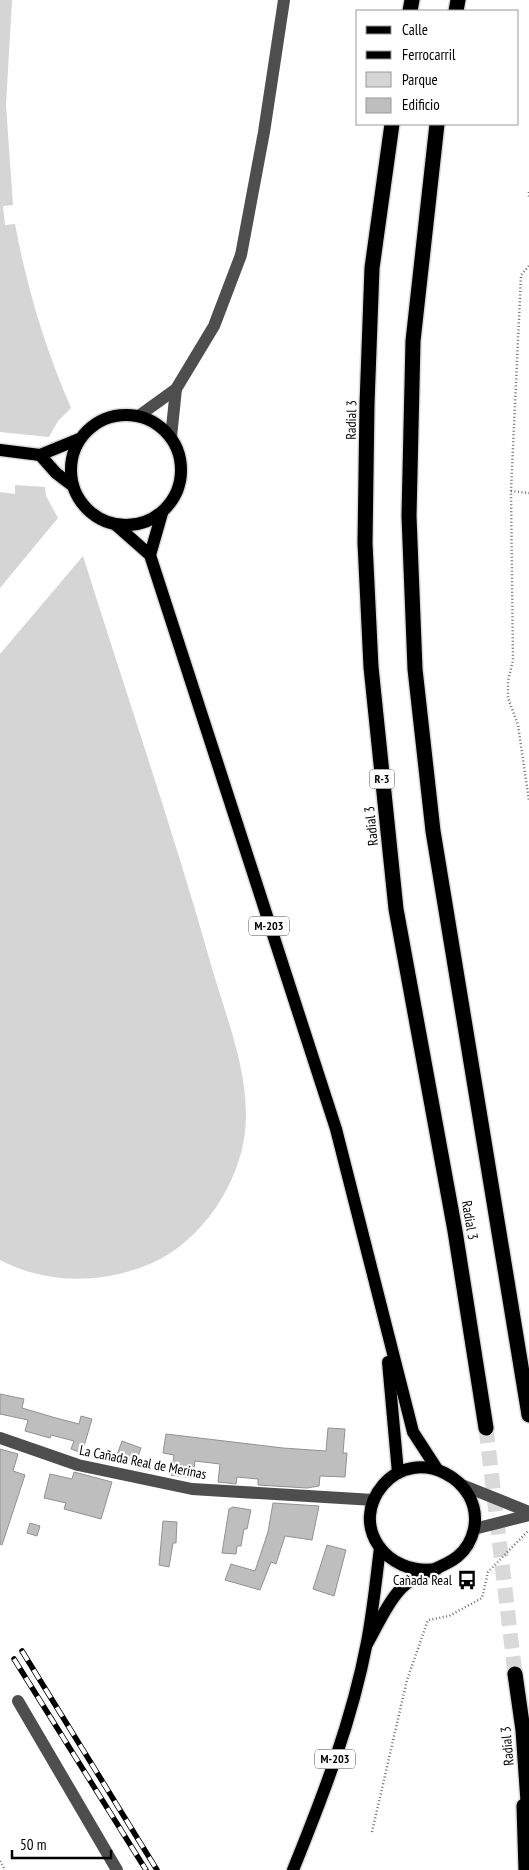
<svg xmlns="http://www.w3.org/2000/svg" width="529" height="1870" viewBox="0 0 529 1870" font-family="'PT Sans Narrow',sans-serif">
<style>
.green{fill:#d5d5d5}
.building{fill:#bebebe;stroke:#929292}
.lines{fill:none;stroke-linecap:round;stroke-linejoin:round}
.highway-tunnel{stroke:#d9d9d9;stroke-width:15;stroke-dasharray:15 8;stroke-linecap:butt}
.major-casing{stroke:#dbdbdb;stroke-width:15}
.highway-casing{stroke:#dbdbdb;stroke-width:18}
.path{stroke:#707070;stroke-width:2.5;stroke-dasharray:1 2.5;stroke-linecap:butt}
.minor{stroke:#4e4e4e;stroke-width:12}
.major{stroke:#000;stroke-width:12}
.highway{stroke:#000;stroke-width:15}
.rail-casing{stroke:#000;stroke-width:5.5}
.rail{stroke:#fff;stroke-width:4;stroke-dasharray:11;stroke-linecap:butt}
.labels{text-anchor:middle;stroke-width:4.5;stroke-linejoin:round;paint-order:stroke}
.shield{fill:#fff;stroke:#4c4c4c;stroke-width:1}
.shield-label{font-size:12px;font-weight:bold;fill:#000}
.street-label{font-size:14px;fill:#000;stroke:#fff}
.poi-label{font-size:14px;fill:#000;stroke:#fff;text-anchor:end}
</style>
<rect width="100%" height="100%" fill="#fff"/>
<g class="green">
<path d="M0 0H12L6 105 13 205 3 206 5 225 15 224C27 288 45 348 71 408L58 421 49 437 0 432Z"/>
<polygon points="15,485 45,487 46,496 58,518 0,588 0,492 15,494"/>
<path d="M83 556C126 693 173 830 212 968 227 1020 251 1077 245 1132 239 1184 202 1241 152 1263 104 1284 47 1285 0 1260V654Z"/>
</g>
<g class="building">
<polygon points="0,1394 24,1399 22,1408 56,1418 79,1424 81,1416 92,1419 82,1453 71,1449 74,1441 51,1435 50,1438 25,1431 28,1420 0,1414"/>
<polygon points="328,1428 345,1429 343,1453 347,1453 345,1477 320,1476 319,1486 307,1488 258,1485 258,1479 237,1477 236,1484 218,1482 220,1464 195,1461 193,1478 171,1475 174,1455 163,1453 166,1434 283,1448 326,1451"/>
<polygon points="122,1441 141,1448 136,1462 117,1455"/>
<polygon points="0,1449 18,1454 13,1471 25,1475 2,1545 0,1544"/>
<polygon points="74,1472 112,1482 101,1519 64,1509 66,1503 44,1498 50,1474 72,1479"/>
<polygon points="273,1503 319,1506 312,1540 285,1536 276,1564 271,1562 260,1590 225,1580 231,1564 255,1571 268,1532"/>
<polygon points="233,1507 251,1510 247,1529 244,1529 241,1546 237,1546 236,1554 222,1553 229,1509"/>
<polygon points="163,1521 177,1522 176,1543 173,1543 169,1567 159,1565"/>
<polygon points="30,1523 40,1526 37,1536 27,1533"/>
<polygon points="327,1545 346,1550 334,1596 313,1589"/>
</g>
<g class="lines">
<polyline class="highway-tunnel" points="486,1428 515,1674"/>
<defs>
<g id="major">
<circle cx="126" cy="470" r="55"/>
<polyline points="0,450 40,455"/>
<polyline points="40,455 56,473 73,486"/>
<polyline points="40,455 79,439"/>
<polyline points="116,525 150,555 336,1129 413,1432 437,1469"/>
<polyline points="150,555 162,513"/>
<polyline points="388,1362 398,1473"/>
<path d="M367 1644C377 1627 385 1607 398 1592 420 1564 464 1573 474 1529 484 1479 417 1445 383 1485 349 1525 386 1577 437 1569"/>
<path d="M293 1870C323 1796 352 1721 367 1642 373 1611 376 1580 380 1548"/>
</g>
<g id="highway">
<polyline points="410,11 412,0"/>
<polyline points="456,11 458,0"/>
<polyline points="392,124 372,268 367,404 365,543 371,667 396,909 455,1231 486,1428"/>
<polyline points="437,124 413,341 409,516 415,669 433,831 529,1415"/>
<polyline points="515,1674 523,1730 529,1816"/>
<polyline points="524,1806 526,1870"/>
</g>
</defs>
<use href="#major" class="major-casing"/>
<use href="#highway" class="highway-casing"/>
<g class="path">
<polyline points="529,192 529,197"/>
<polyline points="529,266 521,275 511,491 513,660 508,681 508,698 518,725 529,801"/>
<polyline points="511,491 529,493"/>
<polyline points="372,1832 407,1680 428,1620 449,1616 482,1598 488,1572 529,1530"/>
<polyline points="0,1861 5,1870"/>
</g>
<g class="minor">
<polyline points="140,415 176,389 214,326 241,255 264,132 284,0"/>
<polyline points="171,437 176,389"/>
<polyline points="0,1438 78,1465 192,1489 374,1500"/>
<polyline points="462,1485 529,1512"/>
<polyline points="474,1529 529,1515"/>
<polyline points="18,1701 117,1870"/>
</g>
<use href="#major" class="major"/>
<use href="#highway" class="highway"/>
<defs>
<g id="rail">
<polyline points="22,1651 157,1870"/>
<polyline points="14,1659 146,1870"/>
</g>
</defs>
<use href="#rail" class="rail-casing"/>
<use href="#rail" class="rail"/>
</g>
<defs>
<symbol id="bus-bare" viewBox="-9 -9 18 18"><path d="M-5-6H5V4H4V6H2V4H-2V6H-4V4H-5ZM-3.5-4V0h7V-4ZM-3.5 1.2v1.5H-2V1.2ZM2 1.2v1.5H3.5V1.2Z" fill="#000" stroke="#fff" stroke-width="2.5" paint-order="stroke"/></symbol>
</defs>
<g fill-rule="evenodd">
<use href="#bus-bare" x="453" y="1566" width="28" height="28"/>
</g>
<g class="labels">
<g class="shield">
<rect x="369.5" y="769.5" width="25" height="19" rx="4"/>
<rect x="249" y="916.5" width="40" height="19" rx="4"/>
<rect x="315" y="1749.5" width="40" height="19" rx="4"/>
</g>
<g class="shield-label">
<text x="382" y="783">R-3</text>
<text x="269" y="930">M-203</text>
<text x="335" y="1763">M-203</text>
</g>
<g class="street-label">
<text transform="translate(351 420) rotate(-89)" y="5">Radial 3</text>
<text transform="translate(371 826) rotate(-96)" y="5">Radial 3</text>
<text transform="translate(470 1220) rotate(80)" y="5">Radial 3</text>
<text transform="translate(143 1462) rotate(11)" y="5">La Cañada Real de Merinas</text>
<text transform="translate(507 1746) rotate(-95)" y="5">Radial 3</text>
</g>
<g class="poi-label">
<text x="452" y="1585">Cañada Real</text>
</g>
</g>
<rect x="356" y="10" width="162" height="115" fill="#ffffff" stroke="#999999"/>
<rect x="366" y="26" width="25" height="8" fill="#000000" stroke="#999999"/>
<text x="402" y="35" font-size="15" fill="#000000">Calle</text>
<rect x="366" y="51" width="25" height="8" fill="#000000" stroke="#999999"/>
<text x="402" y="60" font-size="15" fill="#000000">Ferrocarril</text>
<rect x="366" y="72" width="25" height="15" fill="#d5d5d5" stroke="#999999"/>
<text x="402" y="85" font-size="15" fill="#000000">Parque</text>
<rect x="366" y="98" width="25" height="15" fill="#bebebe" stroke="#999999"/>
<text x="402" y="110" font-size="15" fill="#000000">Edificio</text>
<path d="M12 1850v8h99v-8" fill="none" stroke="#000000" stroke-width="2.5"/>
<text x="20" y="1850" font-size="15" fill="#000000" stroke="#ffffff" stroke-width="4" paint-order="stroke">50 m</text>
</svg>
